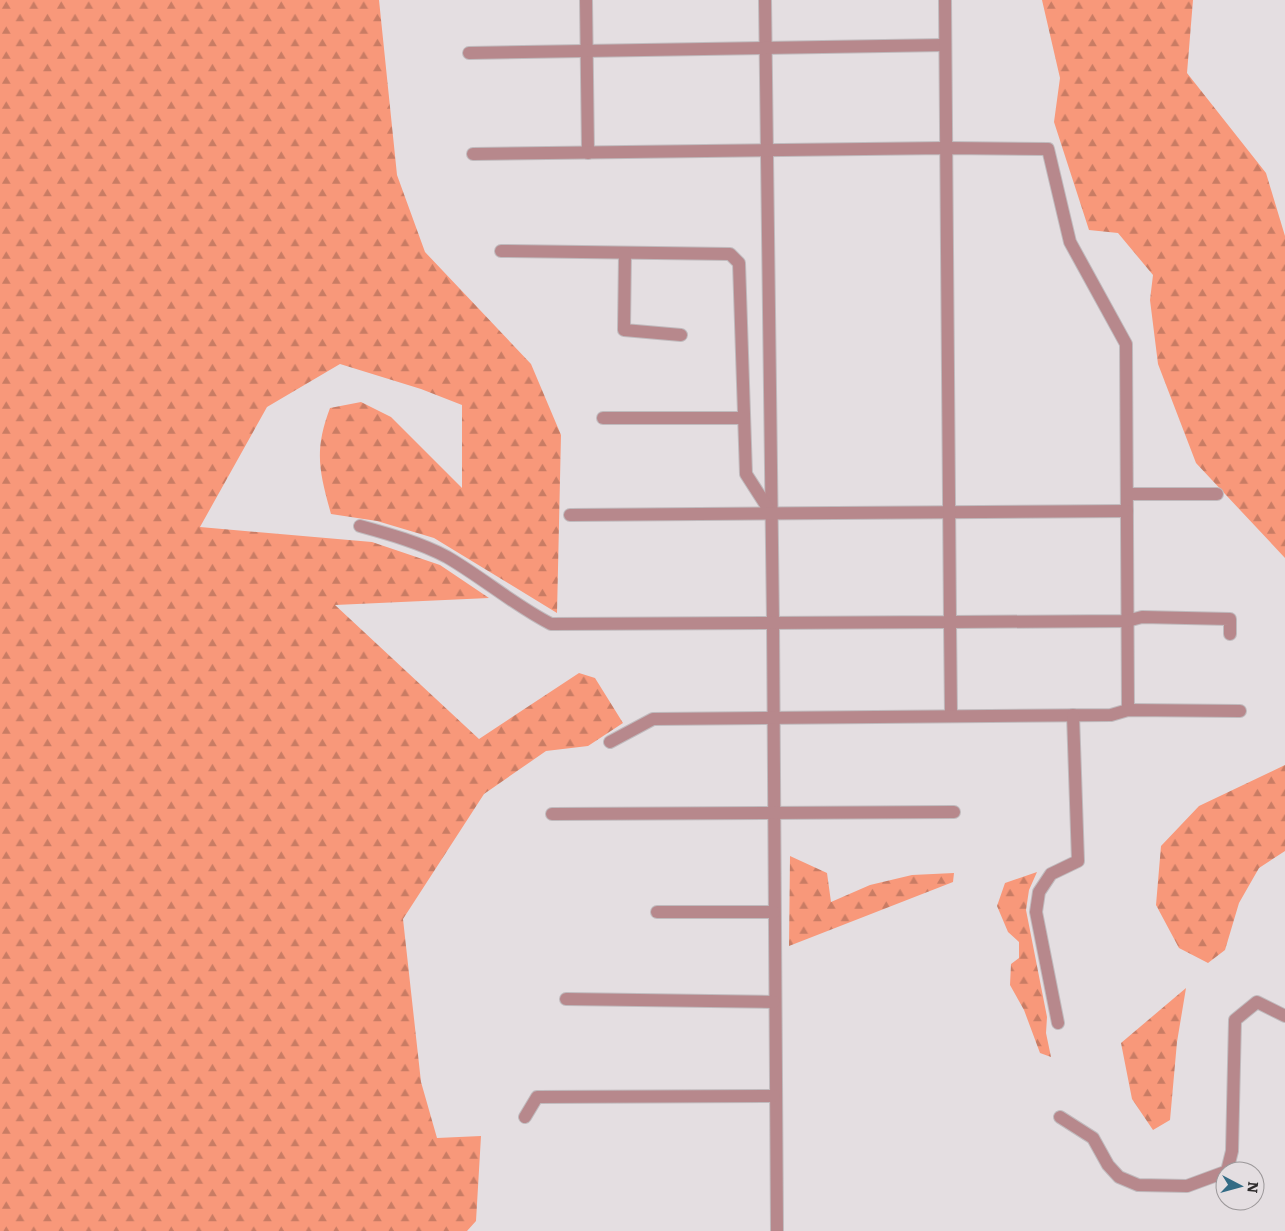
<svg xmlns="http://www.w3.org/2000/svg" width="1285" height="1231" viewBox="0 0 1285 1231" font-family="Literata,serif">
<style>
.forest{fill:url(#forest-firs)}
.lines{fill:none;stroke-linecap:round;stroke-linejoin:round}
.street-casing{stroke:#c0babd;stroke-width:14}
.street{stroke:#b7888c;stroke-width:12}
</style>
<defs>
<pattern id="forest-firs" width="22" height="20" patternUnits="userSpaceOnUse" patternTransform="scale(1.25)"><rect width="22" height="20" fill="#f8987a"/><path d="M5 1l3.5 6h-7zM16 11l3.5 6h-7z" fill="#c97c64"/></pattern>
</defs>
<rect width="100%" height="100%" fill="#e4dee1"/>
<g class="forest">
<path d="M0 0H379L397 175 425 252 531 364 561 435 557 613 434 538 377 521 331 514C319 470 314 451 330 408L361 402 391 417 462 488V405L421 389 340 364 267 407 200 527 372 542 440 565 489 598 335 605 479 739 579 673 595 678 623 723 588 746 546 751 484 794 403 919 421 1082 437 1138 481 1136 476 1221 467 1231H0Z"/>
<polygon points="1042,0 1193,0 1187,73 1266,173 1285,236 1285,558 1196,463 1158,364 1150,300 1153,275 1118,233 1089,230 1054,122 1060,78"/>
<polygon points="1285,765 1285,851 1259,868 1239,903 1225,950 1208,963 1179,948 1156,905 1161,846 1199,806"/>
<polygon points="790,856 827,873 831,902 870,885 912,875 954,873 953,882 789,946"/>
<polygon points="1037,872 1029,890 1026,910 1047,1017 1046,1033 1051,1057 1040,1053 1024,1010 1010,985 1011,964 1019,958 1019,942 1008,932 997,906 1005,883"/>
<polygon points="1186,988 1177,1042 1170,1120 1153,1130 1132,1099 1121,1043"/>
</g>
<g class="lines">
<defs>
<g id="street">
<polyline points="586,0 588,153"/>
<polyline points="765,0 773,623 777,1231"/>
<polyline points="469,53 945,45"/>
<polyline points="473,154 946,148 1048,149 1070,242 1126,344 1128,710"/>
<polyline points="501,251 730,254 739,263 746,474 771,513"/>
<polyline points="625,253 624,330 681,335"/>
<polyline points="603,418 742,418"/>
<polyline points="1127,494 1217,494"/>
<polyline points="570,515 1127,511"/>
<path d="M360 526C389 534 421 543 447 557 483 578 514 605 551 624L950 622 945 0"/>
<polyline points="951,716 950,622 1127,621 1142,617 1230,619 1230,634"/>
<polyline points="610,742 653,719 1111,715 1128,710 1240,711"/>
<polyline points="552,814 954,812"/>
<polyline points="657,912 774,912"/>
<polyline points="566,999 774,1002"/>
<polyline points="1058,1023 1036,912 1039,892 1051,874 1078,861 1073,715"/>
<polyline points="525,1117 537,1097 774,1096"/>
<polyline points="1060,1117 1093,1138 1108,1165 1119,1177 1138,1185 1187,1186 1225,1172"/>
<polyline points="1227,1171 1232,1151 1235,1020 1257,1002 1285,1016"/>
</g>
</defs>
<use href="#street" class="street-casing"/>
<use href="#street" class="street"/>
</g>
<g transform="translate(1240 1186) rotate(96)"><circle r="24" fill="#e4dee1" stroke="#9b9799"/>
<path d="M0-4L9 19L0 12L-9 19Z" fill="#336b85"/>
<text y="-8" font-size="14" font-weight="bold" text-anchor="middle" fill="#2e2c2d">N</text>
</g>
</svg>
